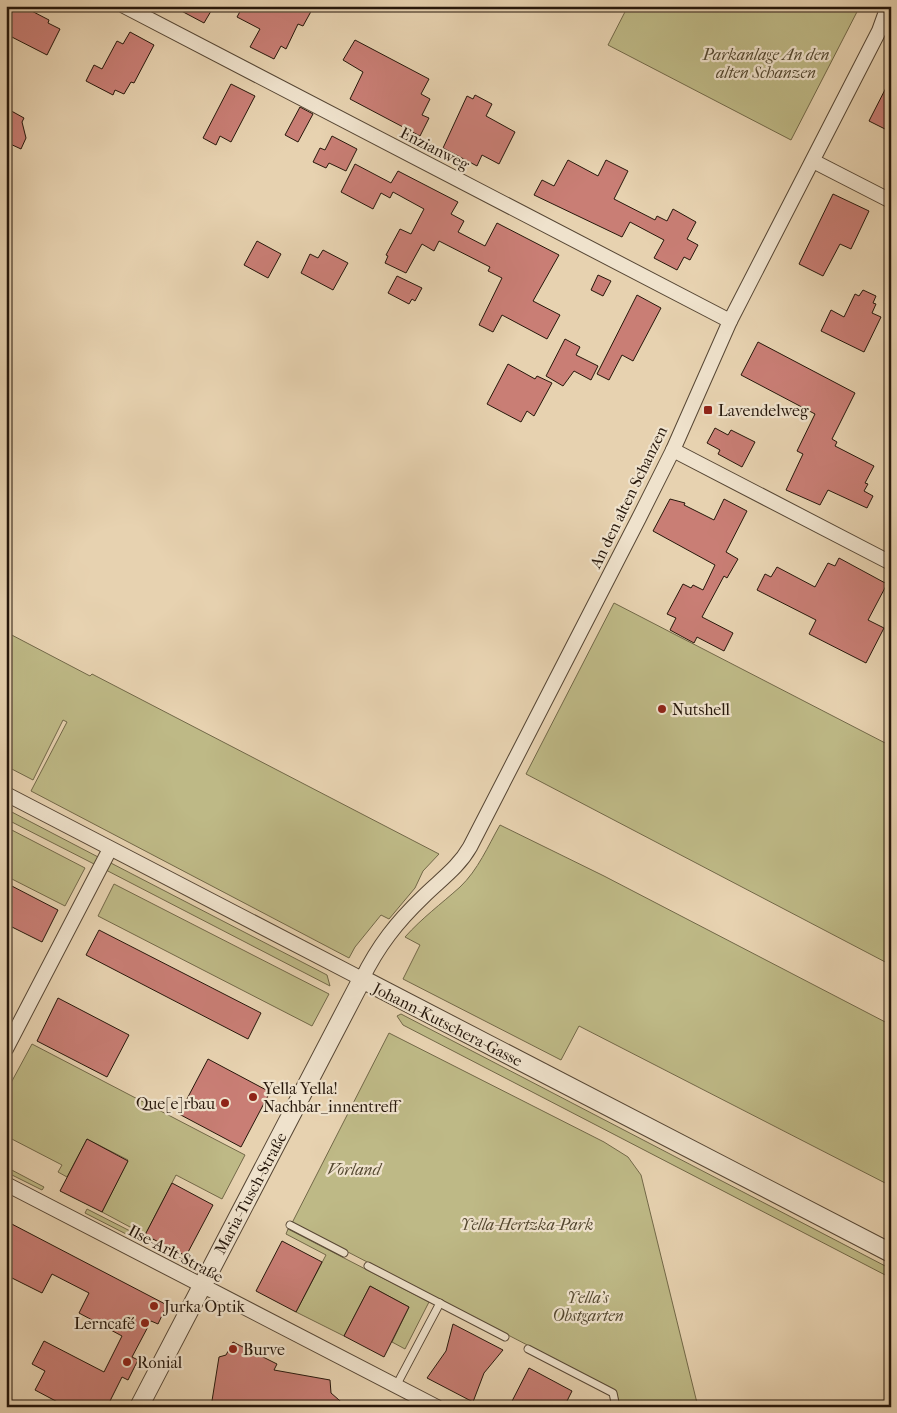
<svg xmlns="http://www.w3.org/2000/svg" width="897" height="1413" viewBox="0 0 897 1413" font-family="'IM FELL French Canon',serif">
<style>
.green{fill:#beb986;stroke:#726848}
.building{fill:#c97e75;stroke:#26170b}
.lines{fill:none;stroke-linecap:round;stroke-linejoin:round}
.service-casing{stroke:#564634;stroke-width:9}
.minor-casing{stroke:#564634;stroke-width:16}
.tertiary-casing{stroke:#564634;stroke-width:20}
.service{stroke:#efe2cc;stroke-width:7}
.minor{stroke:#efe2cc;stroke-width:14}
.tertiary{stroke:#efe2cc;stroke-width:18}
.poi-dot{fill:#8f2418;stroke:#efe2cc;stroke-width:2}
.labels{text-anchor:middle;stroke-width:4.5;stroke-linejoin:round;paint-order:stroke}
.park-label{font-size:16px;font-style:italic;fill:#544830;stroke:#efe2cc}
.street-label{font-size:16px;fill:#26170b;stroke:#efe2cc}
.poi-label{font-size:16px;fill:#26170b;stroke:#efe2cc;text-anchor:start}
</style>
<rect width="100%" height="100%" fill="#e7d2b0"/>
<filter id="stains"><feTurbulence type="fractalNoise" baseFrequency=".004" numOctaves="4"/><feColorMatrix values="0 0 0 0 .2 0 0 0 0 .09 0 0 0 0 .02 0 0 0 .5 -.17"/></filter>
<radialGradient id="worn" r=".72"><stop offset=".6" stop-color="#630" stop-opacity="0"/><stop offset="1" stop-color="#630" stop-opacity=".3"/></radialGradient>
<g class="green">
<polygon points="628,6 860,6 791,140 608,45"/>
<polygon points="614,603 891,746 891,965 526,774"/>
<polygon points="6,632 90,676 92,674 439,854 423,871 415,888 389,919 381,915 355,947 349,958 31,791 67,722 63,720 33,780 6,766"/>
<polygon points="6,809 100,858 96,865 6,819"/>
<path d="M500 825 604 876 891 1025V1186L579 1026 561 1060 403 979 420 945 405 937C422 918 441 904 460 887 478 870 488 846 500 825Z"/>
<polygon points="6,827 85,868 65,906 6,876"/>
<polygon points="107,861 327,975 330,986 104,869"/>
<polygon points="114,884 329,994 312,1026 98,916"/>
<polygon points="401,1014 891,1269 891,1278 403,1025 397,1016"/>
<polygon points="389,1033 604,1142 628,1157 641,1175 698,1407 620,1407 616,1391 292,1223"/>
<polygon points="32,1044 245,1155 222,1199 176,1175 145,1235 102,1212 128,1160 87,1139 67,1177 58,1172 62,1165 6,1136 6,1092"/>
<polygon points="6,1167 44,1187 42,1190 6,1172"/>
<polygon points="87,1209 132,1232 130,1236 85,1213"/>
<polygon points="288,1229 429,1302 405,1349 392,1342 409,1307 370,1286 344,1336 296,1312 326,1255 286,1234"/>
</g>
<g class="building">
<polygon points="6,6 22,6 49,20 48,23 60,29 47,55 6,34"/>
<polygon points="172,6 214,6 204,23"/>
<polygon points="243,6 314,6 303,26 298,24 286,49 281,46 274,59 250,47 260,29 237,17"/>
<polygon points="130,32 154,45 134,83 131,82 124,94 115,90 113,95 86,81 94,65 102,69 117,41 123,44"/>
<polygon points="355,40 429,79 421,94 430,99 422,115 429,118 420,136 350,99 363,72 343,60"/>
<polygon points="891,78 891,132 869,121"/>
<polygon points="231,84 255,96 231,142 220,136 216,145 203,138"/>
<polygon points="475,95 492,104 486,116 515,132 499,164 482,155 477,166 443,148 467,96 473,99"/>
<polygon points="300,107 313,114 298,142 285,135"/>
<polygon points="6,108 24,118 22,122 26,138 21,149 6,142"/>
<polygon points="332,136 357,149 346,171 329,163 326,168 313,162 320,148 325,150"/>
<polygon points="568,160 598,176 606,160 628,171 614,199 655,220 657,216 667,221 673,209 696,222 687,239 698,245 690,260 684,257 677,270 654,258 664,240 630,222 622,237 534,195 542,180 554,186"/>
<polygon points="355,164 391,183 398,171 458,202 451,214 464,221 458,232 485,246 497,223 559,255 533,301 560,315 547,339 502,315 493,332 479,325 502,278 488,271 490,267 439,241 434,251 422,244 406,273 385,263 388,256 386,255 400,229 411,234 424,209 393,192 390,198 381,193 373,209 341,192"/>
<polygon points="833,194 869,211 851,249 840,244 823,276 799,264"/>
<polygon points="257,241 281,254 268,278 244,265"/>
<polygon points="323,250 348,263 333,290 301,273 310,254 318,258"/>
<polygon points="598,275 611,281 603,296 591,290"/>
<polygon points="397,276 422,288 415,301 412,299 409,304 388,293"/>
<polygon points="863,290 876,296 873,303 876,304 872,313 881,317 864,352 821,331 831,310 844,317 855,294 859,296"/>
<polygon points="637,295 661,308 633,361 622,355 609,380 597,374"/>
<polygon points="565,339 580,347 576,355 598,366 591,380 574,371 563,386 546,376"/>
<polygon points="758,342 855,393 832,439 837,442 835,446 874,466 865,483 868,484 864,491 873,496 867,508 828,490 820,505 786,490 803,454 797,451 815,414 741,375"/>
<polygon points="508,364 535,379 537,376 552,383 534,416 527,411 521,422 487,404"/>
<polygon points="715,428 728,435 731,430 755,442 742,467 718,454 720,450 707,443"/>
<polygon points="670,499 685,503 684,505 714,520 724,499 747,511 726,552 738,559 727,578 724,576 702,617 733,633 724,651 697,637 694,643 670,630 676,618 667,614 683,584 691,588 693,585 703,590 715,565 653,531"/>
<polygon points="839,558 887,584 868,620 884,628 866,663 809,634 816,620 757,590 765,574 771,577 777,567 815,587 828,563 835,566"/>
<polygon points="6,883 58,910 42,942 6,924"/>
<polygon points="99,930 261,1013 248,1039 86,955"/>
<polygon points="58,998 129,1035 107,1077 37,1041"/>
<polygon points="208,1059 270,1092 241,1147 179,1114"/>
<polygon points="87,1139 128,1161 102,1212 60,1191"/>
<polygon points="172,1183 213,1205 186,1256 145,1235"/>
<polygon points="6,1221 167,1305 158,1324 151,1321 132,1357 138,1360 128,1380 122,1377 107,1407 67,1407 35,1390 45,1371 32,1364 44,1341 104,1372 122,1336 79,1313 89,1293 52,1274 42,1293 6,1275"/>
<polygon points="282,1241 322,1262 296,1312 256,1291"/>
<polygon points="370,1286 409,1307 384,1357 344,1336"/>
<polygon points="453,1324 503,1350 484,1373 473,1402 427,1378 446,1351"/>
<polygon points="233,1342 277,1364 274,1370 330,1380 331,1393 347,1407 211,1407 219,1357 226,1355"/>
<polygon points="529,1368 572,1391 564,1407 509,1407"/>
</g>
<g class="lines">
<defs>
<g id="service">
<polyline points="290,1225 344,1253"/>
<polyline points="368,1266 505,1337"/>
<polyline points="528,1349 613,1393 616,1407"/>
<polyline points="396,1386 440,1303"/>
</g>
<g id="minor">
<polyline points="124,6 730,321"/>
<polyline points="813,161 891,201"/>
<polyline points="673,450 891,563"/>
<path d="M6 794 362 979C378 946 397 922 423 897 440 880 458 868 470 847L639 518 673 450 730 321 879 31 888 6"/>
<polyline points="6,1049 110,849"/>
<polyline points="6,1184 437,1407"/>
</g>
<polyline id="tertiary" points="139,1407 362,979 891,1253"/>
</defs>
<use href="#service" class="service-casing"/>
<use href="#minor" class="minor-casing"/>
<use href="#tertiary" class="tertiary-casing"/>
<use href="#service" class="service"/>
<use href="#minor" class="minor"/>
<use href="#tertiary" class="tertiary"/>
</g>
<g class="poi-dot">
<rect x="703" y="405" width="10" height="10" rx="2.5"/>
<circle cx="662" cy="709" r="5"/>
<circle cx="253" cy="1097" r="5"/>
<circle cx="225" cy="1103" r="5"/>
<circle cx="154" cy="1306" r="5"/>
<circle cx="145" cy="1323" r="5"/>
<circle cx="233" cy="1349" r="5"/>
<circle cx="127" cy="1362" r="5"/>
</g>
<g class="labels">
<g class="park-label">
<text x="766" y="60">Parkanlage An den<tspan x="766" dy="18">alten Schanzen</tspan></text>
<text x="354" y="1175">Vorland</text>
<text x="527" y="1230">Yella-Hertzka-Park</text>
<text x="588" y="1303">Yella's<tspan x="588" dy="18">Obstgarten</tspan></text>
</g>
<g class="street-label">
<text transform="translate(435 148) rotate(27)" y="6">Enzianweg</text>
<text transform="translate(628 497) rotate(-64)" y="6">An den alten Schanzen</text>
<text transform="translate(448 1024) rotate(27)" y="6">Johann-Kutschera-Gasse</text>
<text transform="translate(250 1193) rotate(-62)" y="6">Maria-Tusch-Straße</text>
<text transform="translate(176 1253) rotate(28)" y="6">Ilse-Arlt-Straße</text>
</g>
<g class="poi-label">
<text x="718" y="416">Lavendelweg</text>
<text x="672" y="715">Nutshell</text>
<text x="263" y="1094">Yella Yella!<tspan x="263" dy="18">Nachbar_innentreff</tspan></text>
<text x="215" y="1109" text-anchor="end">Que[e]rbau</text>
<text x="164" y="1312">Jurka Optik</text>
<text x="135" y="1329" text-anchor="end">Lerncafé</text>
<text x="243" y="1355">Burve</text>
<text x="137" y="1368">Ronial</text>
</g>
</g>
<rect width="897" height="1413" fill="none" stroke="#e7d2b0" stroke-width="25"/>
<rect x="8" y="8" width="882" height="1398" fill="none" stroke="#26170b" stroke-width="2.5"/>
<rect x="12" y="12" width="872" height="1388" fill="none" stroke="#26170b"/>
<rect width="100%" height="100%" filter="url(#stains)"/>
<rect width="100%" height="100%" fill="url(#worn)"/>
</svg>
